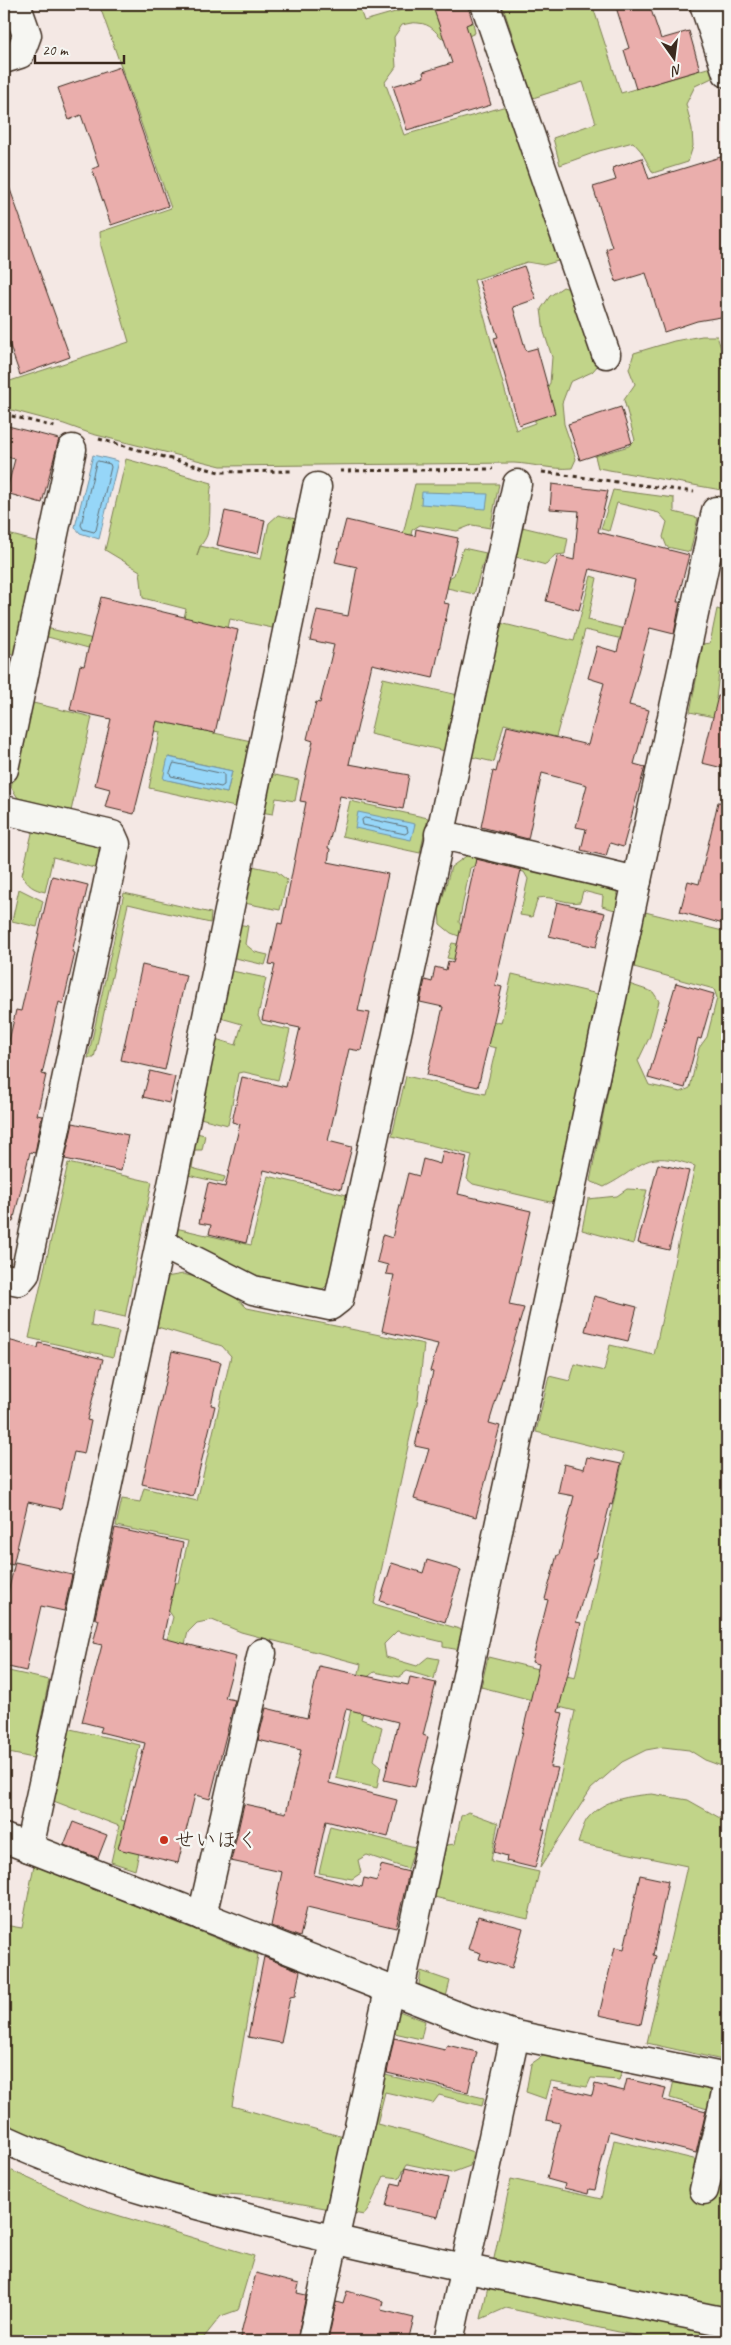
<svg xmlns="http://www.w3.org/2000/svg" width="731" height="2345" viewBox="0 0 731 2345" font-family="Caveat,'Klee One',sans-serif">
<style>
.green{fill:#c1d489;stroke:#7e7f54;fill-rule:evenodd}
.water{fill:#96d6f8;stroke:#7291a1}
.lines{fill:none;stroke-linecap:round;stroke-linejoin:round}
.shore{stroke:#5f6f75;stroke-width:1}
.building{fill:#eaaeac;stroke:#3b2a1e}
.minor-casing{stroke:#3b2a1e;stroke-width:31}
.path{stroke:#3b2a1e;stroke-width:3;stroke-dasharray:4 4;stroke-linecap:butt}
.minor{stroke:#f6f6f2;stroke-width:28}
.poi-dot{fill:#c8321e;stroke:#f6f6f2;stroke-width:2}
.labels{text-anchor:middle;stroke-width:5;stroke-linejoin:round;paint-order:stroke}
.poi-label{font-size:21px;fill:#3b2a1e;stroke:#f6f6f2;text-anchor:start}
</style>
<rect width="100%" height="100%" fill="#f4e8e4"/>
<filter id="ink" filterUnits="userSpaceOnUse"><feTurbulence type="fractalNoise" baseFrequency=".02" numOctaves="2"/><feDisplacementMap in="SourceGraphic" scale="10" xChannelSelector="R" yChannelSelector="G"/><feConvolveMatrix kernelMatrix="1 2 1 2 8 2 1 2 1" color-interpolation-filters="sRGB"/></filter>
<g filter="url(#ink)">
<g class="green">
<path d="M99 4H358L364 21 423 4H432L442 32 473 22 475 33C433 55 445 25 418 23 413 22 407 24 402 25L394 37 396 67 385 82 404 135 510 105 560 251 558 261 544 265 527 262 474 280 516 430 535 423V407L550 383 552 357 544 332 541 309 550 296 563 287 580 292 600 363 592 372 570 382 562 403 564 424 576 459 572 468C553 470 534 464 514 463L221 466 92 434 64 424 4 408V383L129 342 101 246 100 232 171 208Z"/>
<polygon points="502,4 592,4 621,93 711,67 712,78 695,86 686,104 692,129 693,146 688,162 653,173 641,151 633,142 599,151 560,165 553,138 596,123 583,82 533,98"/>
<polygon points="702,336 717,336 727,366 727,491 598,468 595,456 629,446 635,440 624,400 635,384 629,369 634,353 674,341"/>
<path d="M126 459 212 483C208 500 212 518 207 535 204 543 199 545 197 556L200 546 261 559 269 523 278 515 296 519 277 629 230 619 228 628 168 723 251 741 235 807 149 788 160 732 129 726 140 662 44 636 46 628 175 658 186 609 143 598 140 571 105 550ZM169 757 232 771 227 793 164 779Z"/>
<polygon points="415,484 499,484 490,528 472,525 457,531 420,525 412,530 405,566 444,581 454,575 463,548 486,553 474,594 393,576"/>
<polygon points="613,490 674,498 674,512 698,518 690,552 667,547 663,537 667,522 659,513 617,503 609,531 601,529"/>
<polygon points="522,527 568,538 565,554 555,555 546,565 516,557"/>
<polygon points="4,533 42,543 15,655 4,653"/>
<polygon points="591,576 597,578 588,620 625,629 623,639 585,630 556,737 504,724 494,762 467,756 500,623 574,641"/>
<polygon points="717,609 727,612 727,660 719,673 716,699 721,704 718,718 690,712 703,644 710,643"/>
<polygon points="383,678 458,695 445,751 370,734"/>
<polygon points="29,702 92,717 71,811 18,798 11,787"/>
<polygon points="270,774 299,780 295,801 276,798 273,814 260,812"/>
<polygon points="350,801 428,818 420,853 342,836"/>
<path d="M33 829 97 844 100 856 98 869 53 857 45 892C33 889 28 886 22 875Z"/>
<path d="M469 854 615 888 622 905 621 912 602 906 603 896 583 891 580 902C566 905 553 895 538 898L532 917 520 915 528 879 524 872 480 863 470 868 459 922 481 966 447 958 452 943 468 946 469 940 451 933 440 924 439 911 451 867Z"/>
<polygon points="252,866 276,871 287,880 280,910 244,903"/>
<polygon points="19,889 43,901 37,927 12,921"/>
<polygon points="124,893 211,913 210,923 128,904 94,1058 88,1058"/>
<path d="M645 912 727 932V1768L705 1760 689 1750 663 1747 646 1750 622 1762 591 1789 540 1868 575 1711 481 1687 488 1657 575 1678 624 1454 536 1432 549 1376 570 1381 575 1364 604 1371 610 1345 654 1355 695 1166C642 1148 646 1166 604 1187L590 1181 629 984 653 992 659 1001 650 1036 638 1061 649 1085 681 1092 690 1088 699 1048 707 1037 717 998 714 989 634 967Z"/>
<polygon points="238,924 248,926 245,944 255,952 268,955 265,965 231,957"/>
<polygon points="227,970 266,978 258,1016 262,1024 290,1030 278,1080 244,1072 238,1073 228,1125 196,1117 212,1038 236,1045 242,1024 217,1017"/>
<polygon points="512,974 598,994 555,1201 550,1202 473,1184 467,1179 472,1155 392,1136 406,1076 485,1094 496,1048 449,1036 452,1014 501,1023"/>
<polygon points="192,1132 205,1135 202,1150 195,1150 192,1168 225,1177 223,1183 183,1174"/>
<polygon points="68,1163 152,1182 125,1317 93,1310 91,1326 119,1332 113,1357 29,1338"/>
<polygon points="268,1176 351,1196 331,1282 318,1293 262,1281 220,1256 190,1247 170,1233 171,1227 251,1245"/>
<polygon points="627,1189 647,1190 633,1244 582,1230 588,1199 617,1196"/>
<path d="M183 1274C206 1279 230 1290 247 1308L424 1344 418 1400 374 1604 463 1630 460 1650 443 1647V1642L397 1631 384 1644 386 1657 417 1666 428 1657 439 1659 434 1679 407 1671 399 1677 374 1672 365 1679 364 1708 361 1719 382 1727 374 1760 381 1766 377 1788 336 1778 361 1664 241 1632 212 1620 197 1623 188 1632 183 1652 165 1648 173 1617 166 1607 100 1593 101 1585 131 1591 135 1575 178 1583 188 1541 116 1526 122 1499 140 1502 144 1488 197 1501 231 1356 222 1346 154 1326 166 1277Z"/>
<polygon points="4,1670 49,1680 33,1758 4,1752"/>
<polygon points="66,1728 140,1745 121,1820 145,1827 135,1870 111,1862 119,1826 51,1800"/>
<path d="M652 1794 688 1800 727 1822V2061L647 2043 687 1866 578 1843C581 1835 583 1824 588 1818 604 1799 630 1796 652 1794Z"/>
<polygon points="468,1812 498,1823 491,1861 539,1872 528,1919 434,1897 444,1850 447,1845 455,1844 461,1816"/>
<polygon points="330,1826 415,1847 408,1869 367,1855 358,1860 361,1873 352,1879 319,1873"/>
<polygon points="34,1865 258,1955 232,2106 365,2143 381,2074 484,2098 482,2106 439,2095 433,2103 385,2092 377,2124 425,2136 473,2152 470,2166 451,2173 407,2164 399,2178 384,2176 368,2210 364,2215 258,2196 208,2193 92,2163 4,2127 4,1925 22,1928"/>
<polygon points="421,1971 450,1981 445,2001 426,1994 419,1984"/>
<polygon points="399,2011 425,2021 421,2039 390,2032 394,2013"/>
<polygon points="544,2055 622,2071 619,2080 591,2078 587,2087 551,2081 546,2099 526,2092 531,2064"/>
<polygon points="674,2080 709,2088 713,2100 711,2110 670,2098"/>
<polygon points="614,2140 727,2167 727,2341 661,2341 506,2308 481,2319 511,2179 601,2199"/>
<polygon points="4,2167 90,2207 254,2256 238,2310 221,2316 201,2341 4,2341"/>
</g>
<g class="water">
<polygon points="93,455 118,461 99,539 80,533 75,527"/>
<polygon points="422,492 488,494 486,509 421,504"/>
<polygon points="168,757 232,771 227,793 163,779"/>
<polygon points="358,812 415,824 411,840 355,828"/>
</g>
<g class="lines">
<g class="shore">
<polygon points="98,461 110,464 111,467 96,530 94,532 83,529 81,525 96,463"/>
<polygon points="174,763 224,774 224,785 221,787 171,776 170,773"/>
<polygon points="365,818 407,827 408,832 405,834 363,825 362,820"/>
</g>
</g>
<g class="building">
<polygon points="432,4 467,4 473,22 466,25 491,105 407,130 393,86 424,77 423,72 452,63"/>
<polygon points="615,4 649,4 661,39 689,31 700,70 636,89 624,50 629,48"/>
<polygon points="120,67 168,206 111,225 92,169 99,166 81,115 69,120 58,88"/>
<polygon points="727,155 727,316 697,321 664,332 646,273 616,282 606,249 612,247 593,187 616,180 612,168 642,158 649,179"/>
<polygon points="7,181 70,357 20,375 4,329 4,182"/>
<polygon points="524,266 536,299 513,307 526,351 537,348 555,413 519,425 494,338 498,337 479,281"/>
<polygon points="621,407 632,443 580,460 568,424"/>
<polygon points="4,425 59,439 42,503 6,493 15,459 4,456"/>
<polygon points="552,484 608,491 598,532 689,555 677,602 680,602 674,634 650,628 629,705 649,710 634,764 645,767 623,847 610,843 606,856 581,850 586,829 576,827 587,785 542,773 528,839 481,827 493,771 496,772 507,726 588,745 604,683 588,678 597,646 617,652 635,580 590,569 579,610 546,601 558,556 574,560 579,511 550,509"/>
<polygon points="225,511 265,520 258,554 217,545"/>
<polygon points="346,520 415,536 416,529 458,538 444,603 449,604 433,678 372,664 349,764 409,775 403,809 340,796 328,848 330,849 328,862 388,874 358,1011 370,1013 361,1051 349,1049 328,1141 352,1147 341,1189 264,1170 246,1243 209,1234 211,1225 199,1223 208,1183 225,1187 240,1124 232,1122 242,1077 286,1087 300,1028 262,1020 275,965 269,964 278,923 282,924 306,802 300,801 313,741 307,739 316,702 320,703 334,645 310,640 317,610 348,616 357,567 335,562"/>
<polygon points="101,597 238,630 215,733 157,721 134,814 105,807 110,789 95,785 111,719 70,710 80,665 84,666"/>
<polygon points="718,696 727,697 727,769 702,763"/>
<polygon points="718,802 727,803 727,925 680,912 688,881 699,884"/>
<polygon points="476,859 521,870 495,985 502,987 478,1087 427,1075 443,1007 420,1002 425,980 432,982 435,967 446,970 448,961 453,963"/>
<polygon points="52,876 88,885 72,952 75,953 63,1004 59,1002 42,1074 46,1075 37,1115 42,1116 35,1153 30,1152 13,1222 4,1221 4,1063 16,1010 21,1011"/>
<polygon points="557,902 605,913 596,947 549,936"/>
<polygon points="142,965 186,975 165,1070 121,1060"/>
<polygon points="676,983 714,994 701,1039 698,1038 685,1088 648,1078"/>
<polygon points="150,1071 175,1077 169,1103 143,1097"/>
<polygon points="73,1123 128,1135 121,1171 65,1159"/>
<polygon points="443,1151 467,1157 458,1194 531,1211 509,1305 524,1308 489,1423 500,1426 476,1517 414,1499 429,1449 415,1446 433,1372 430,1371 438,1344 382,1331 394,1275 386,1274 388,1265 377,1262 383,1235 392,1238 408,1173 419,1176 423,1159 440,1164"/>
<polygon points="658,1164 689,1171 669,1250 638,1243"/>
<polygon points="594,1296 637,1307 628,1341 585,1331"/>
<polygon points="4,1339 38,1348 39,1343 103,1359 87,1420 91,1421 84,1454 74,1452 61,1509 28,1502 13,1565 4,1563"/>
<polygon points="172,1351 221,1362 211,1405 215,1406 193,1496 142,1484"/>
<polygon points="587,1457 621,1464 612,1505 610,1504 596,1558 594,1558 576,1622 581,1623 558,1712 563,1713 550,1767 558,1768 542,1829 545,1830 535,1868 506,1861 507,1856 494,1852 539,1664 532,1662 548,1600 545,1599 557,1555 559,1555 574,1496 558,1493 564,1464 584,1469"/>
<polygon points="115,1528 183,1543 163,1638 236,1657 225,1698 235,1700 210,1799 195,1795 178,1863 118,1849 145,1743 100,1732 102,1727 82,1722 102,1645 93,1643 99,1620 95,1618"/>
<polygon points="427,1560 461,1570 445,1622 380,1601 392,1563 423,1573"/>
<polygon points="15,1562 72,1575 64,1611 41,1606 26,1671 4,1666 4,1610"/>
<polygon points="319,1666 408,1685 410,1677 436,1683 423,1735 428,1737 415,1787 384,1780 398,1722 346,1709 330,1776 329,1783 397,1800 388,1837 326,1821 314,1875 362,1887 364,1878 377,1881 381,1865 409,1872 396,1928 307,1907 300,1937 271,1926 282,1872 231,1861 244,1804 286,1813 301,1750 258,1740 266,1708 307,1718"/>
<polygon points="73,1822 107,1835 98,1858 64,1845"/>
<polygon points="640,1875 668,1881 653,1955 656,1956 641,2024 599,2015 615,1947 624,1949"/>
<polygon points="478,1916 523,1928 512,1968 479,1959 481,1953 468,1949"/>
<polygon points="264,1957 300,1971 295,1996 290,1997 281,2043 248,2037"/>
<polygon points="394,2038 445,2050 447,2045 477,2052 468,2092 387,2073"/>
<polygon points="627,2079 666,2088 663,2100 706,2111 696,2153 609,2131 595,2190 589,2189 588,2194 564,2188 565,2184 547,2179 560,2123 546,2120 554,2087 592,2096 595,2084 624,2091"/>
<polygon points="405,2168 448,2178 438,2217 386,2206 392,2183 401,2185"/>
<polygon points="256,2273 299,2284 297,2293 306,2295 297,2341 239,2341"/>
<polygon points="347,2291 383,2301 381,2310 414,2318 408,2341 328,2341 336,2302 343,2304"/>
</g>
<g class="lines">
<defs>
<g id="minor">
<polyline points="485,4 606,354"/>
<polyline points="704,4 727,73"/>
<polyline points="4,59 20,54 27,35 16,4"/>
<polyline points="4,769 72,449"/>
<polyline points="4,810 112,835 116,844 25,1274 19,1281 4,1278"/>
<polyline points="439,834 637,881"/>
<polyline points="160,1243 253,1290 330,1306 339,1299 517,484"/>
<polyline points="4,1838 465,2019 515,2035 727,2078"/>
<polyline points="29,1848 160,1243 317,487"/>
<polyline points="202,1916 262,1653"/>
<polyline points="399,1994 716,511"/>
<path d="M4 2139C98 2182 198 2206 299 2231 441 2265 584 2293 727 2322"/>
<polyline points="704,2190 727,2088"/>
<polyline points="312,2341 389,1990"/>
<polyline points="449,2341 515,2035"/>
</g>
</defs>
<use href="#minor" class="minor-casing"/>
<g class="path">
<polyline points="4,414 55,427"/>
<polyline points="99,439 219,472 293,471"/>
<polyline points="340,471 493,469"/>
<polyline points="542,472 694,492"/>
</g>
<use href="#minor" class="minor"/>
</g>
</g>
<circle class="poi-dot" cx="164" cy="1840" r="5"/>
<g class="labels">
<g class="poi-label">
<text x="174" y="1847">せいほく</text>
</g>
</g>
<rect width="731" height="2345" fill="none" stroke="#f6f6f2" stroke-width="20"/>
<rect x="10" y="10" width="711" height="2325" fill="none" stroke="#3b2a1e" stroke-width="2" filter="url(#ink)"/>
<g transform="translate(674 58) rotate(166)" stroke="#f6f6f2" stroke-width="4" paint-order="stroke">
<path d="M0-4L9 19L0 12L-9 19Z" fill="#3b2a1e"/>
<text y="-8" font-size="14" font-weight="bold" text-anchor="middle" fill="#3b2a1e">N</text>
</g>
<path d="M35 55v8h89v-8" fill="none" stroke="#3b2a1e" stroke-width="2.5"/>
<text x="42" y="55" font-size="15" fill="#3b2a1e" stroke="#f6f6f2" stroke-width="4" paint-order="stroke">20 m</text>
</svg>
